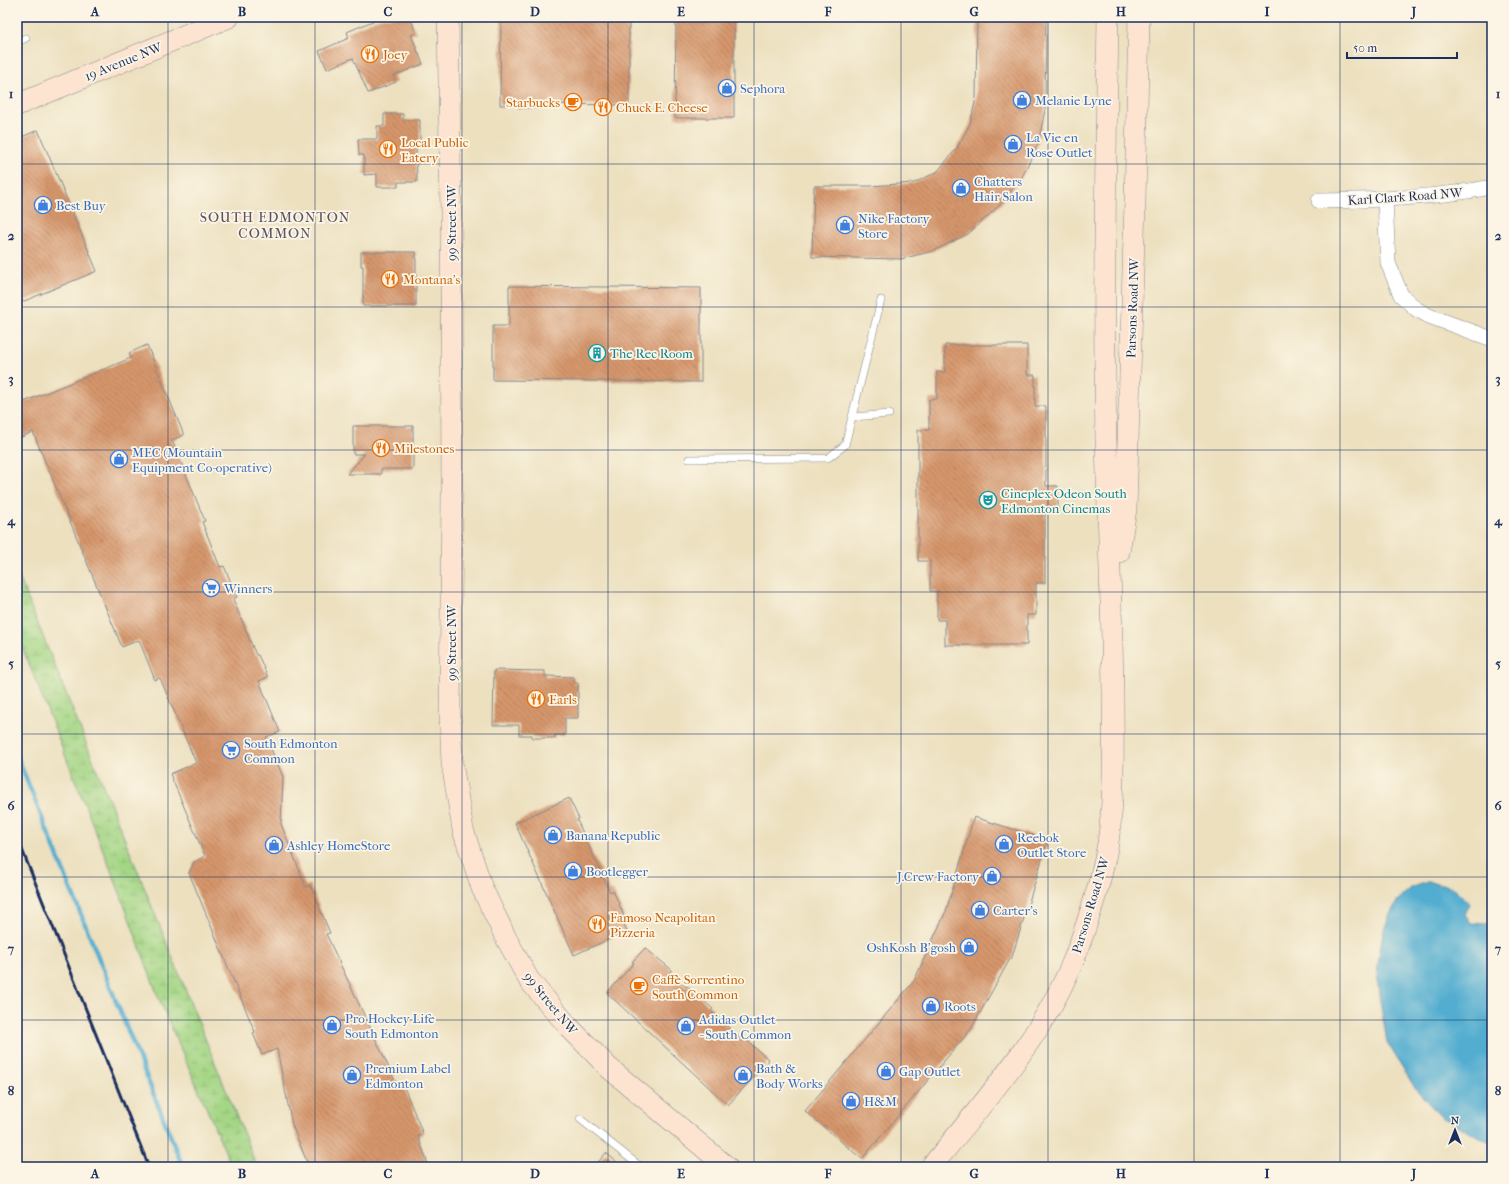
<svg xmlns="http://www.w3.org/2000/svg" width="1509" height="1184" viewBox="0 0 1509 1184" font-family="'IM FELL French Canon',serif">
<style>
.wetland{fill:url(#wetland-marsh);stroke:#608272}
.water{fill:#52add0;stroke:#366e97}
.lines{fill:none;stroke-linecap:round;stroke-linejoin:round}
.stream{stroke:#52add0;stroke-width:4.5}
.building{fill:url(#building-back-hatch)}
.lane-casing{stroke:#84888e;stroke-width:8}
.street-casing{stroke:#84888e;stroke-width:16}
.secondary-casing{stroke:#84888e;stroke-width:22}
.lane{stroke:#fff;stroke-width:7}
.street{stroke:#fff;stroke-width:15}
.secondary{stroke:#fde4d1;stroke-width:21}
.rail{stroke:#1b2f5e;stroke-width:3}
.grid{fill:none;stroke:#1b2f5e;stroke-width:1;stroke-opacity:0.55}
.labels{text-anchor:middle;stroke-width:3.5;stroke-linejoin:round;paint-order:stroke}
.food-label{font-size:13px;fill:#c56008;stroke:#fcf5e5;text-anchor:start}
.street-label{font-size:13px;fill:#1b2f5e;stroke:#fcf5e5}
.shop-label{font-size:13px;fill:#366cbe;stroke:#fcf5e5;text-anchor:start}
.culture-label{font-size:13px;fill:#0d838f;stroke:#fcf5e5;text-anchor:start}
.neighbourhood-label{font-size:14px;letter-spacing:1px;fill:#5c5363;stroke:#fcf5e5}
.neatline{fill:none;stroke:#1b2f5e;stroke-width:1.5}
.grid-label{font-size:13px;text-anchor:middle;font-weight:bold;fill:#1b2f5e}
</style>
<defs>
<pattern id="wetland-marsh" width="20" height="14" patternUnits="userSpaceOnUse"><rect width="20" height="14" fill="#a4d685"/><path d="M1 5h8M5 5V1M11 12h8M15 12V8" fill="none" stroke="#8db875"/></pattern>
<pattern id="building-back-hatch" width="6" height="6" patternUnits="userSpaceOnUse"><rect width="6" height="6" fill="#d6966c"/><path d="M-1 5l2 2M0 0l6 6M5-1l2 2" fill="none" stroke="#ad7b5c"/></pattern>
</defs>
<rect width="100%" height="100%" fill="#fcf5e5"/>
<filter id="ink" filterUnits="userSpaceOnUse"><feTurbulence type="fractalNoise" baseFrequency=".025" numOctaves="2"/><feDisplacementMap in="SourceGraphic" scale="8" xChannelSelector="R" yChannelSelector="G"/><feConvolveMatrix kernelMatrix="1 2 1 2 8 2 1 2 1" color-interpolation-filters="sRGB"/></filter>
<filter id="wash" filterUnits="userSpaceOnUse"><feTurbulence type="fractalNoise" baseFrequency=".012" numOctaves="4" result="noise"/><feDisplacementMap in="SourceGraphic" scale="16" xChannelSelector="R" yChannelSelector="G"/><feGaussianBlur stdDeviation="0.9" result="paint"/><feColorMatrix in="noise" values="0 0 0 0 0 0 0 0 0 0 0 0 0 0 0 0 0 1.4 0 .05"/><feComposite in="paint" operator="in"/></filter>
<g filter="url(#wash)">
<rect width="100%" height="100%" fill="#ece0bf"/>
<polygon class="wetland" points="17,572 257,1167 232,1167 159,999 118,888 17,634"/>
<path class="water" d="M1427 882C1450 884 1454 887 1470 904L1465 914 1471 923 1492 924V1143L1442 1118 1415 1088 1387 1042 1379 995 1377 974 1379 955 1383 933 1389 916 1398 900 1411 888Z"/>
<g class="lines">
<polyline class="stream" points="17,756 183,1167"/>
</g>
<g id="blocks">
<g class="building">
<polygon points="382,17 410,17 416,33 411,35 423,64 393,76 396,82 368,93 353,58 327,69 319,51 349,38 347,32"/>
<polygon points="501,17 629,17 629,105 542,104 542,108 519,108 519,105 500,105"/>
<polygon points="676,17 734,17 734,118 675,118"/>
<polygon points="977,17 1046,17 1045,110 1038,144 1022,177 1000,205 968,234 933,251 901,259 812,257 814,186 870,186 914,183 937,172 957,148 970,124 976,98"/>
<polygon points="384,114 403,114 403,120 420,120 420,144 416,144 417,182 398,182 398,187 377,187 377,174 364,175 364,155 359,155 358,139 377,139 377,126 384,126"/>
<polygon points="38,130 97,271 17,304 17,139"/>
<polygon points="361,252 416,252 416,306 363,306 363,266 361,266"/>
<polygon points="509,286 701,288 701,382 493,380 493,326 509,326"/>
<polygon points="147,345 184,435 172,440 205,521 202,522 220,567 224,566 237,597 233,599 256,655 258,655 268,677 259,681 280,732 266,737 283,777 281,824 306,887 310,885 330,933 326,934 399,1089 404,1087 423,1134 418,1136 429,1167 309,1167 292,1125 277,1049 262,1055 253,1033 255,1032 189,873 194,862 205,856 170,774 196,763 160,678 155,680 139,640 122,647 33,432 17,439 17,408 19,404 131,358 129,353"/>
<polygon points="945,345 1027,345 1027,375 1035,375 1035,406 1046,406 1046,486 1058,486 1058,509 1045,509 1045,583 1036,583 1036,615 1027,615 1027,645 945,645 945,620 937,620 937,591 930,591 930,561 918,561 918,430 929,430 929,399 937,399 937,372 945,372"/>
<polygon points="353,426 413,426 413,469 381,469 381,474 347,474 365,454 353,454"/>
<polygon points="494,670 545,671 545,676 574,677 574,683 578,683 578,718 565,718 565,735 555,735 555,738 532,738 532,735 519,735 519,725 493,725"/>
<polygon points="569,798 579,819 577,820 610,892 613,890 624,916 621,918 627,931 574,955 515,823"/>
<polygon points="974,817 1048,840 1011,960 1010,959 971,1029 862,1159 805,1111 914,981 946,911"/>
<polygon points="645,948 672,970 669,973 686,987 687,986 713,1009 711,1011 743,1041 745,1039 769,1060 728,1105 607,993 634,963 632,962"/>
<polygon points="606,1153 623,1167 594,1167"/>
</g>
</g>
</g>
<g filter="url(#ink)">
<use href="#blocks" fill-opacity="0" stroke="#84888e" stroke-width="1"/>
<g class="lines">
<defs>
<g id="lane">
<polyline points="17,42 26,38"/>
<polyline points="853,417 889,414"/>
<polyline points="689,459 828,458 845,445 881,300"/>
<polyline points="580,1119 641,1167"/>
</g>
<g id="street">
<polyline points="1385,200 1388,263 1401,295 1416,309 1429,316 1492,339"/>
<path d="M1319 201C1377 200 1435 198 1492 187"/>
</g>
<g id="secondary">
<polyline points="448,17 451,215 452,491 450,714 452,763 463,830 482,888 506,938 529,980 568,1026 609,1068 727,1167"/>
<polyline points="17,105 229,17"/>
<polyline points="1119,552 1126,509 1135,202 1139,17"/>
<path d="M931 1167C984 1102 1042 1038 1074 959 1088 922 1101 883 1108 843 1115 794 1113 743 1113 693 1112 608 1108 524 1106 439 1103 299 1106 158 1108 17"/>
</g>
</defs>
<use href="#lane" class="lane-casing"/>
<use href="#street" class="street-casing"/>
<use href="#secondary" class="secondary-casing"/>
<use href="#lane" class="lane"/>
<use href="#street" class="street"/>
<use href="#secondary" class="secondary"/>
<polyline class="rail" points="17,837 149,1167"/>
</g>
</g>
<path class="grid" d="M168 17V1167M315 17V1167M462 17V1167M608 17V1167M754 17V1167M901 17V1167M1048 17V1167M1194 17V1167M1340 17V1167M17 164H1492M17 307H1492M17 450H1492M17 592H1492M17 734H1492M17 877H1492M17 1020H1492"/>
<defs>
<symbol id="restaurant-ring" viewBox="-11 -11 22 22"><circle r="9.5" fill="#fcf5e5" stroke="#e8710a" stroke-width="1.5"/><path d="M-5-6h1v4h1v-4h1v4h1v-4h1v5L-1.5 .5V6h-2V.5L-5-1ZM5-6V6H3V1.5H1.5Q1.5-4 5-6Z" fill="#e8710a"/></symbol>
<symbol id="shop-ring" viewBox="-11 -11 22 22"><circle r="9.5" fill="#fcf5e5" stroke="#3f7fe0" stroke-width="1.5"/><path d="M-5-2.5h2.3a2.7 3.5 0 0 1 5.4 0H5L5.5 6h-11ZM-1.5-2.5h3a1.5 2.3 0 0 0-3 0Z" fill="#3f7fe0"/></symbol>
<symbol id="cafe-ring" viewBox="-11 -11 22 22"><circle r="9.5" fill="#fcf5e5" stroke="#e8710a" stroke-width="1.5"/><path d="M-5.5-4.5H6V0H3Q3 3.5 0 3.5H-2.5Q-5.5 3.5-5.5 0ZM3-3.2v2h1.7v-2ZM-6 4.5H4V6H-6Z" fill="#e8710a"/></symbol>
<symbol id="building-ring" viewBox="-11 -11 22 22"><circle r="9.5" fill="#fcf5e5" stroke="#0f9aa8" stroke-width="1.5"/><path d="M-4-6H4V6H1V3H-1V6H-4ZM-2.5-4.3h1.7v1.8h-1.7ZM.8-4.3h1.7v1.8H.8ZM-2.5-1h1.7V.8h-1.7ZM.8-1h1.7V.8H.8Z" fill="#0f9aa8"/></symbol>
<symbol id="theatre-ring" viewBox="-11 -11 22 22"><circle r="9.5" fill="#fcf5e5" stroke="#0f9aa8" stroke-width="1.5"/><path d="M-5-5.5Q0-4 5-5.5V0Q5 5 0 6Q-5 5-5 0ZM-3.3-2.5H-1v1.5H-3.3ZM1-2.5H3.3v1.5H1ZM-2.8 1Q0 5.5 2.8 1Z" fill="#0f9aa8"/></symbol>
<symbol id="supermarket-ring" viewBox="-11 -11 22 22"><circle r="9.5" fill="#fcf5e5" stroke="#3f7fe0" stroke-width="1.5"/><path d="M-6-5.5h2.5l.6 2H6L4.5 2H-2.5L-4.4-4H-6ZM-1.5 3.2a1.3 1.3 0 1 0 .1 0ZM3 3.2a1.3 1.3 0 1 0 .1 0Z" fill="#3f7fe0"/></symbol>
</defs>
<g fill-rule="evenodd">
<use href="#restaurant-ring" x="360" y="44" width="20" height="20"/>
<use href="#shop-ring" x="717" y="78" width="20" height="20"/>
<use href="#shop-ring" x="1012" y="90" width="20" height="20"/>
<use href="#cafe-ring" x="563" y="92" width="20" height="20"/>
<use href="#restaurant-ring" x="593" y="97" width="20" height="20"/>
<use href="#shop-ring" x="1003" y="134" width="20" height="20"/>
<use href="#restaurant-ring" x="378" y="139" width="20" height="20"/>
<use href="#shop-ring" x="951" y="178" width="20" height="20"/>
<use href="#shop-ring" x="33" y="195" width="20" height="20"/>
<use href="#shop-ring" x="835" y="215" width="20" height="20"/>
<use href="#restaurant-ring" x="380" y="269" width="20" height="20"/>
<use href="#building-ring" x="587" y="343" width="20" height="20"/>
<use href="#restaurant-ring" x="371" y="438" width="20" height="20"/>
<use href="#shop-ring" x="109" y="449" width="20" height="20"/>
<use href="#theatre-ring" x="978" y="490" width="20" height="20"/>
<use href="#supermarket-ring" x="201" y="578" width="20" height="20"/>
<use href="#restaurant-ring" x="526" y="689" width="20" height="20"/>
<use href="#supermarket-ring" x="221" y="740" width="20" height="20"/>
<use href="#shop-ring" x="543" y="825" width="20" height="20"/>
<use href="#shop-ring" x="994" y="834" width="20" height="20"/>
<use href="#shop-ring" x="264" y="835" width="20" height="20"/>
<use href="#shop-ring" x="563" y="861" width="20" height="20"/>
<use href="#shop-ring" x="982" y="866" width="20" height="20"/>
<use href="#shop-ring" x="970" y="900" width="20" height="20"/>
<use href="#restaurant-ring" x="587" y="914" width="20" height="20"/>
<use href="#shop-ring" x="959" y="937" width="20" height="20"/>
<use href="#cafe-ring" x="629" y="976" width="20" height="20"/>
<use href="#shop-ring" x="921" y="996" width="20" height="20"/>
<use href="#shop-ring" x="322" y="1015" width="20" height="20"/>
<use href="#shop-ring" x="676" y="1016" width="20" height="20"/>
<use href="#shop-ring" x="876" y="1061" width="20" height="20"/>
<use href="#shop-ring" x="342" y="1065" width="20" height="20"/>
<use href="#shop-ring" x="733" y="1065" width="20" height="20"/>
<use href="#shop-ring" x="841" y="1091" width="20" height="20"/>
</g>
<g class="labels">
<g class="food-label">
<text x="383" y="59">Joey</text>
<text x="560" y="107" text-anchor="end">Starbucks</text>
<text x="616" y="112">Chuck E. Cheese</text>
<text x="401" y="147">Local Public<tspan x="401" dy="15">Eatery</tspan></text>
<text x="403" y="284">Montana's</text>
<text x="394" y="453">Milestones</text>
<text x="549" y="704">Earls</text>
<text x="610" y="922">Famoso Neapolitan<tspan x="610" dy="15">Pizzeria</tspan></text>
<text x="652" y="984">Caffè Sorrentino<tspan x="652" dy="15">South Common</tspan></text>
</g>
<g class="street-label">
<text transform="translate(123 61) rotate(-22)" y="5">19 Avenue NW</text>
<text transform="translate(1405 196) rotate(-4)" y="5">Karl Clark Road NW</text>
<text transform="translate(451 223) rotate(-90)" y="5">99 Street NW</text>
<text transform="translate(1132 308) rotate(-88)" y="5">Parsons Road NW</text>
<text transform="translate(451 643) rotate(-90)" y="5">99 Street NW</text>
<text transform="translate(1090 905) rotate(-73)" y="5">Parsons Road NW</text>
<text transform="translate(551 1003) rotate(51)" y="5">99 Street NW</text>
</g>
<g class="shop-label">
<text x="740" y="93">Sephora</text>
<text x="1035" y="105">Melanie Lyne</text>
<text x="1026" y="142">La Vie en<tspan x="1026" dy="15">Rose Outlet</tspan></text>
<text x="974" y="186">Chatters<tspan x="974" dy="15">Hair Salon</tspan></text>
<text x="56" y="210">Best Buy</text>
<text x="858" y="223">Nike Factory<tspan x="858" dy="15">Store</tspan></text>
<text x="132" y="457">MEC (Mountain<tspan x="132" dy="15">Equipment Co-operative)</tspan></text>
<text x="224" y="593">Winners</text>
<text x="244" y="748">South Edmonton<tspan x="244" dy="15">Common</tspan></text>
<text x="566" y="840">Banana Republic</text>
<text x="1017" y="842">Reebok<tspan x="1017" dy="15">Outlet Store</tspan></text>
<text x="287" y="850">Ashley HomeStore</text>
<text x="586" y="876">Bootlegger</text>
<text x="979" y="881" text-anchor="end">J.Crew Factory</text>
<text x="993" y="915">Carter's</text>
<text x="956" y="952" text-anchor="end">OshKosh B'gosh</text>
<text x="944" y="1011">Roots</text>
<text x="345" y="1023">Pro Hockey Life<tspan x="345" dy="15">South Edmonton</tspan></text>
<text x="699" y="1024">Adidas Outlet<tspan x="699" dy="15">- South Common</tspan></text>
<text x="365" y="1073">Premium Label<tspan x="365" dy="15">Edmonton</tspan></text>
<text x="756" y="1073">Bath &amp;<tspan x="756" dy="15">Body Works</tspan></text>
<text x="899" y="1076">Gap Outlet</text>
<text x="864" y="1106">H&amp;M</text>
</g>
<g class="culture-label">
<text x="610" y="358">The Rec Room</text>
<text x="1001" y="498">Cineplex Odeon South<tspan x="1001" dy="15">Edmonton Cinemas</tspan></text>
</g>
<g class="neighbourhood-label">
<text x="275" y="222">SOUTH EDMONTON<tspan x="275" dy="16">COMMON</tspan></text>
</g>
</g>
<rect width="1509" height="1184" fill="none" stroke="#fcf5e5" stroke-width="44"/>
<g transform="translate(1455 1130)" stroke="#fcf5e5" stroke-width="3" paint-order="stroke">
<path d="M0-3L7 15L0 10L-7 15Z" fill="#1b2f5e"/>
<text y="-6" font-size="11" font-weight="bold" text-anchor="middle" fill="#1b2f5e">N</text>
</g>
<path d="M1347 52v6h110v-6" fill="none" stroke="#1b2f5e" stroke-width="2"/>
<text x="1353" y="52" font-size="12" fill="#1b2f5e" stroke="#fcf5e5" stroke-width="3" paint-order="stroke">50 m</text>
<rect x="22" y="22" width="1465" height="1140" class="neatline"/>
<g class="grid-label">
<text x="95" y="16">A</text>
<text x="242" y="16">B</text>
<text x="388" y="16">C</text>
<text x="535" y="16">D</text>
<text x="681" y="16">E</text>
<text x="828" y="16">F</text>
<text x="974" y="16">G</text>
<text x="1121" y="16">H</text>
<text x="1267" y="16">I</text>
<text x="1414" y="16">J</text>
<text x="11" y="98">1</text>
<text x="1498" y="98">1</text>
<text x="11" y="240">2</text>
<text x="1498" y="240">2</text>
<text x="11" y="383">3</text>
<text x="1498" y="383">3</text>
<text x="11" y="525">4</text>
<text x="1498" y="525">4</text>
<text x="11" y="668">5</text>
<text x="1498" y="668">5</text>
<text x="11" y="810">6</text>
<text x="1498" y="810">6</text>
<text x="11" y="953">7</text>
<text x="1498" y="953">7</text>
<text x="11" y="1095">8</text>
<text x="1498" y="1095">8</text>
<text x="95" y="1178">A</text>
<text x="242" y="1178">B</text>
<text x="388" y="1178">C</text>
<text x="535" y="1178">D</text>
<text x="681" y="1178">E</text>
<text x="828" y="1178">F</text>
<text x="974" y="1178">G</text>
<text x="1121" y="1178">H</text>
<text x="1267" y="1178">I</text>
<text x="1414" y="1178">J</text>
</g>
</svg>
